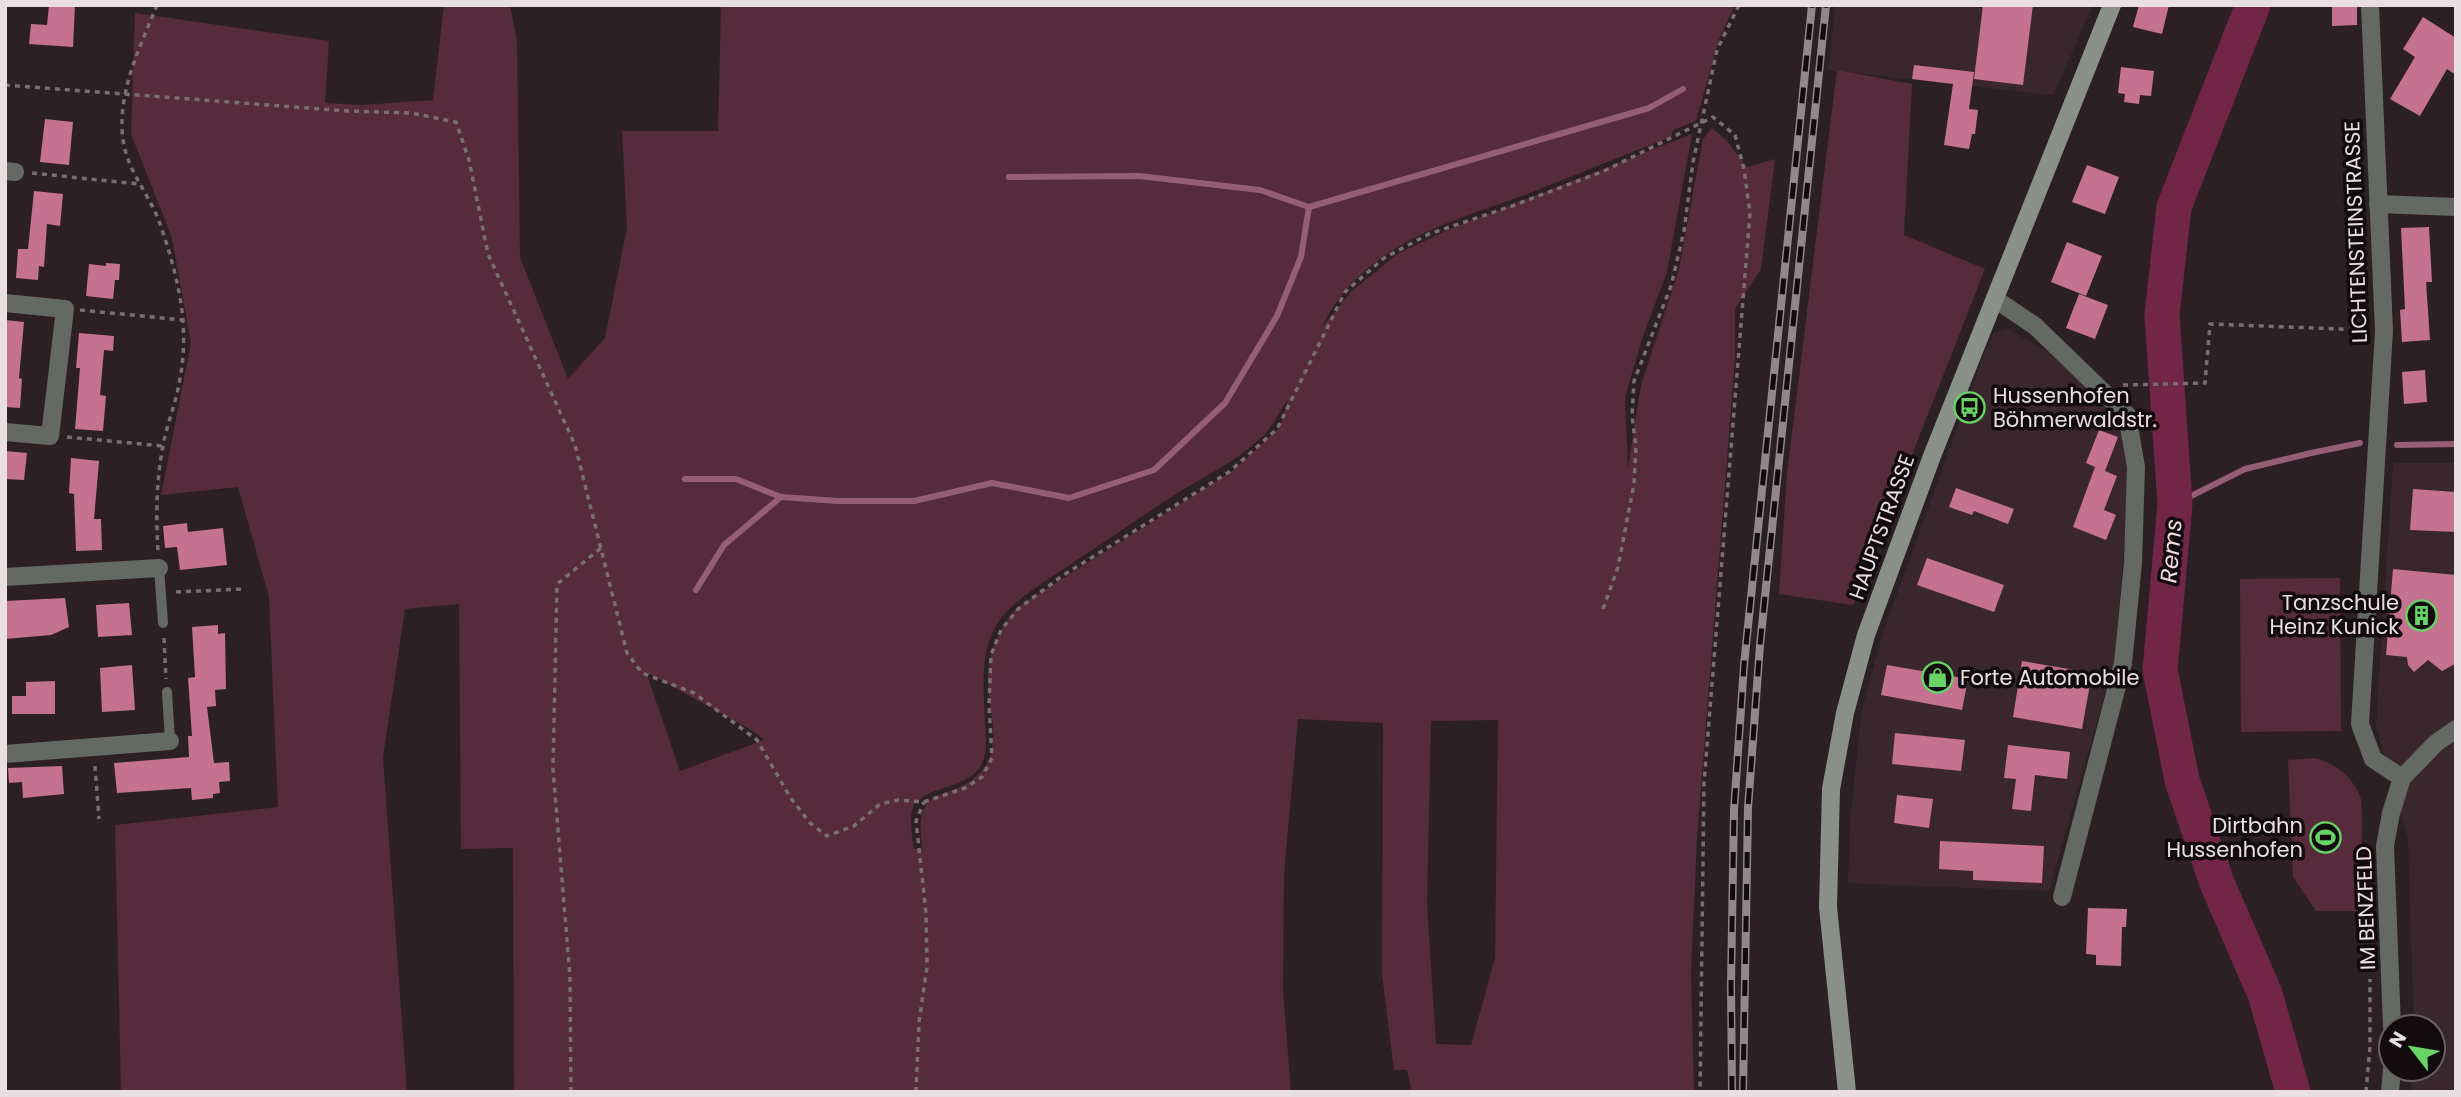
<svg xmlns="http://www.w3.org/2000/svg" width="2461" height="1097" viewBox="0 0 2461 1097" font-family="Poppins,sans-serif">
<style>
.built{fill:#3a272e}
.green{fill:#562b3b;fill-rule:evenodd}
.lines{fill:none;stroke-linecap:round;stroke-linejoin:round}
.stream{stroke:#955e75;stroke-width:6}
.river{stroke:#712646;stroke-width:35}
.building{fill:#c47290}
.path{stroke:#7a6e72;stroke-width:3.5;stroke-dasharray:5 5;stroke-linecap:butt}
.lane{stroke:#646964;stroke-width:10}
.street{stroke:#646964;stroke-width:18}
.secondary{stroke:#889088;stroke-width:18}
.rail-casing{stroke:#92878b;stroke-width:8}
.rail{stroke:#120c0e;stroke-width:5;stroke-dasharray:16;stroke-linecap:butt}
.labels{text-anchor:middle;stroke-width:7;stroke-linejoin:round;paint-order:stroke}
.street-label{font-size:21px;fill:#e9dfe2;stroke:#120c0e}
.poi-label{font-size:21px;fill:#e9dfe2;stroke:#120c0e;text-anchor:start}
.water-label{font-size:23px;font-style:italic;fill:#f3dbe2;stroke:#120c0e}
</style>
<rect width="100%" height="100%" fill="#2d2025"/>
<g class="built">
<polygon points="1836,5 2093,5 2053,95 1828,70"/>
<polygon points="2008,329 2043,349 2093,391 2118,418 2126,446 2128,491 2115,658 2049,891 1848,883 1851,811 1862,709 1883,633 1985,351 1994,333"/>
<polygon points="2393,463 2456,463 2456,1092 2410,1092 2412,1069 2433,1069 2433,1027 2414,1027 2408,839 2376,726"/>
</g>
<g class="green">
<path d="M444 5H510L517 41 520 257 568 379 605 338 627 228 622 131H718L721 5H1735L1719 39 1696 121 1673 130 1671 137C1621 156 1572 177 1522 196 1444 224 1361 246 1322 327L1353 290 1399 253 1450 229 1692 134 1667 272 1643 336 1625 397 1628 468 1641 385 1679 269 1703 139 1712 128 1727 141 1747 167 1775 159 1761 269 1735 309V358L1697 837 1691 972 1694 1092H1412L1407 1070H1394L1382 974 1383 723 1298 719 1284 874 1283 990 1291 1092H514L513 848 461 849 459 604 405 609 383 757 407 1092H121L115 825 278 807 269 597 238 487 161 495 191 343 172 238 131 134 135 13 329 41 325 103 363 105 433 100ZM1288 399 1280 427 1234 470 1018 607C1000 627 990 647 988 674 986 704 1004 743 983 769 954 806 913 776 922 848L914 849C912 837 909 819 913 807 922 787 966 789 980 767 988 754 986 739 985 725 984 690 978 647 1002 617 1021 594 1050 579 1074 562 1108 540 1142 516 1176 494 1204 476 1236 462 1261 438 1272 428 1279 412 1288 399ZM646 672 753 731 764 740 680 771ZM1498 720 1495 958 1471 1045 1436 1044 1427 904 1431 721Z"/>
<polygon points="1837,70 1912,84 1904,235 1985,269 1853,605 1779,594 1787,473"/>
<polygon points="2340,578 2341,731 2241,732 2240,579"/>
<path d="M2315 758C2337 765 2350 774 2360 796 2365 808 2359 891 2358 911H2316L2293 877 2288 760Z"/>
</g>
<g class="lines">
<g class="stream">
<polyline points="1009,177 1139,176 1260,190 1309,207"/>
<polyline points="2162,204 2174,207"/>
<polyline points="2397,445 2456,444"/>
<polyline points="685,479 736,479 781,497 838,501 914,501 992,483 1069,498 1154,470 1225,403 1277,316 1301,257 1309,207 1649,108 1683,89"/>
<polyline points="2175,504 2245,469 2311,453 2360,443"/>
<polyline points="696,590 724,545 781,497"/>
</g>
<polyline class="river" points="2253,5 2174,207 2162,315 2175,504 2160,670 2182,780 2217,883 2265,994 2293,1092"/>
</g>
<g class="building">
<polygon points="49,5 75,5 73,47 29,44 31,24 47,25"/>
<polygon points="1983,5 2033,5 2023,85 1974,79"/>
<polygon points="2139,5 2169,5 2162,34 2133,27"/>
<polygon points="2332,5 2357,5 2357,25 2332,26"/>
<polygon points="2423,17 2456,38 2456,75 2447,69 2420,116 2390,99 2415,57 2403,49"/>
<polygon points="1914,65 1974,72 1969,109 1978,110 1975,134 1972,134 1969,149 1944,145 1953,84 1912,79"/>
<polygon points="2121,67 2154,71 2151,96 2140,95 2139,104 2124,102 2125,94 2118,93"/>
<polygon points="45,119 73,122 69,165 40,162"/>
<polygon points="2087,165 2119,177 2105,214 2072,202"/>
<polygon points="34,191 63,194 60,226 47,224 44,267 39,266 38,280 16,278 18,249 28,249"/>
<polygon points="2429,227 2432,282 2426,282 2430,340 2402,342 2400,310 2405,309 2401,228"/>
<polygon points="2067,242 2102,256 2086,296 2051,282"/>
<polygon points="106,263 120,264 119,280 115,280 113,299 86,296 89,264 106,266"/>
<polygon points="2079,294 2108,305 2095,339 2066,328"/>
<polygon points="5,320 24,322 19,378 22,379 20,408 5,407"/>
<polygon points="79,333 114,336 113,351 104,350 100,395 106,396 103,431 75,429 80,368 76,368"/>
<polygon points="2425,370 2427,402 2404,404 2402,372"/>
<polygon points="2099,430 2118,437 2105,471 2117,476 2104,510 2116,515 2106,540 2073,527 2095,467 2086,463"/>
<polygon points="5,451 27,453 24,480 5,479"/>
<polygon points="71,458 99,461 94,519 101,519 102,550 76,551 74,494 69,493"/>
<polygon points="1956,488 2014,509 2008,524 1974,511 1972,515 1949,507"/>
<polygon points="2413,489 2456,492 2456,532 2410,530"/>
<polygon points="187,523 188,532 223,528 227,565 180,570 177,547 165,548 163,526"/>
<polygon points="1927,558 2004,585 1994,612 1917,585"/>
<polygon points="2393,569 2456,575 2456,657 2455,664 2442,671 2428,660 2414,672 2408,665 2407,657 2386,655"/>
<polygon points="65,598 69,627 51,635 5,639 5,601"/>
<polygon points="129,603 132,635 98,637 96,605"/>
<polygon points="218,625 218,634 225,633 226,689 215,690 216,706 207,707 214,763 229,762 230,781 219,782 220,793 213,794 213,798 192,800 191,788 117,793 114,763 189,757 188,736 192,736 188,678 195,677 192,627"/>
<polygon points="2022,661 2092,673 2082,729 2013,717"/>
<polygon points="132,665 135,710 102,712 100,668"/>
<polygon points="1887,665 1968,679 1962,710 1881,695"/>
<polygon points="55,681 55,714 12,714 12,696 26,696 26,682"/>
<polygon points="1895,733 1965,740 1961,771 1892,764"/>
<polygon points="2008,745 2070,752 2067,779 2035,775 2031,811 2012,809 2016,779 2004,778"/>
<polygon points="62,766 64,794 23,798 22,782 9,783 8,768"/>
<polygon points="1897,795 1933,799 1929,828 1894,823"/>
<polygon points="1940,841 2044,846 2042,883 1973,880 1973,871 1939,869"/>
<polygon points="2088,908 2127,909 2126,927 2122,927 2121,966 2096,965 2096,955 2086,954"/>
</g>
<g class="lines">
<g class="path">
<path d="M157 5C141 45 121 84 122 128 123 167 146 188 159 221 170 252 180 287 183 320 184 339 184 359 180 378 177 401 167 423 163 446 156 481 156 516 158 552"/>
<polyline points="5,85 348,111 411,113 456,122 469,160 488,254 575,445 627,653 642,673 694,693 757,740 790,797 810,823 827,836 854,826 880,804 898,800 924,802 965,788 982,777 992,758 989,705 991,655 1001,630 1018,609 1062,576 1229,472 1277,429 1345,292 1384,258 1429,234 1512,206 1604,171 1713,117 1735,135 1744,169 1750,213 1704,783 1700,1092"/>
<polyline points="32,173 138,184"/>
<polyline points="80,310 183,320"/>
<polyline points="2123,385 2205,383 2210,324 2366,330"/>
<polyline points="67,437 163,446"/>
<polyline points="176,592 244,589"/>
<polyline points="1603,609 1618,567 1634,484 1636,447 1632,416 1634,381 1671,286 1684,231 1693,162 1717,50 1739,5"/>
<polyline points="164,638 166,679"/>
<polyline points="95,766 99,819"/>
<polyline points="571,1092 570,977 553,769 557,584 601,548"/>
<polyline points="916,1092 919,1022 927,967 926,913 916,821 924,802"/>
<polyline points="2366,1092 2370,1047 2370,979"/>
</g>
<g class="lane">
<polyline points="159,568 163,623"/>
<polyline points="167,692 170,741"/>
</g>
<g class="street">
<polyline points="2370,5 2384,331 2360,724 2373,759 2402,778"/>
<polyline points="5,171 15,172"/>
<polyline points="2378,204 2456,207"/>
<polyline points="1995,299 2035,326 2127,415 2136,467 2133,563 2123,663 2062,897"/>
<polyline points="5,303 65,309 50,436 5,432"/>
<polyline points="5,577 159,568"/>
<polyline points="5,754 170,741"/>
<polyline points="2392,1027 2385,846 2391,813 2402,778 2436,743 2456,729"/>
<polyline points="2390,1092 2392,1069"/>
</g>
<polyline class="secondary" points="1847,1092 1828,907 1831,789 1845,713 1866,635 1932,456 2112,5"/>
<defs>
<g id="rail">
<polyline points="1732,1092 1731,984 1734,810 1744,665 1812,5"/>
<polyline points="1743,1092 1748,808 1760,645 1826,5"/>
</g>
</defs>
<use href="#rail" class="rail-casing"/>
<use href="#rail" class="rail"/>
</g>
<defs>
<symbol id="bus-ring" viewBox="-11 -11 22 22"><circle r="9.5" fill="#120c0e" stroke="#67d465" stroke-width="1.5"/><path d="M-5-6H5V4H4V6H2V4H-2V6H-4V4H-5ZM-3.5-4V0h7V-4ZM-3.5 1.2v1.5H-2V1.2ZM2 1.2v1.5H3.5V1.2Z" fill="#67d465"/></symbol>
<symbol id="building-ring" viewBox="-11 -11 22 22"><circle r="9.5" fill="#120c0e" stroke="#67d465" stroke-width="1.5"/><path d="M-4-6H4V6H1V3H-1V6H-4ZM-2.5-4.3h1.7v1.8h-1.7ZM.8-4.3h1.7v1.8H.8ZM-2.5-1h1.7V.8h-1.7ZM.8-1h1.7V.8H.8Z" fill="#67d465"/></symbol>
<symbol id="shop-ring" viewBox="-11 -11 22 22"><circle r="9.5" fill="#120c0e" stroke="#67d465" stroke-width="1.5"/><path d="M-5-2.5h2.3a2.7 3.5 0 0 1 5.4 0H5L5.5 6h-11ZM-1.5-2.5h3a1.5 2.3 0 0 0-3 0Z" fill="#67d465"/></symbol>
<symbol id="stadium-ring" viewBox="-11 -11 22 22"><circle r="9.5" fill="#120c0e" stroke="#67d465" stroke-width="1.5"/><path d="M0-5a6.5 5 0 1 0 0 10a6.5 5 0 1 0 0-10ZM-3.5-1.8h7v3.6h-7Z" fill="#67d465"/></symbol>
</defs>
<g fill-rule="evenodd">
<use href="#bus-ring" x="1952" y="390" width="35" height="35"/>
<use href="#building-ring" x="2404" y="598" width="35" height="35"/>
<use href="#shop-ring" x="1920" y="660" width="35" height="35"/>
<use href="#stadium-ring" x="2308" y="820" width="35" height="35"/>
</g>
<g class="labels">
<g class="street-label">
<text transform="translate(2356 232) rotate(-92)" y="7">LICHTENSTEINSTRASSE</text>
<text transform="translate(1882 527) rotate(-70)" y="7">HAUPTSTRASSE</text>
<text transform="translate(2366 908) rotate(-92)" y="7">IM BENZFELD</text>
</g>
<g class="poi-label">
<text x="1993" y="403">Hussenhofen<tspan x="1993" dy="24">Böhmerwaldstr.</tspan></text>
<text x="2399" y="610" text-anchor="end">Tanzschule<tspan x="2399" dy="24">Heinz Kunick</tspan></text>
<text x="1960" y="685">Forte Automobile</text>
<text x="2303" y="833" text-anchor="end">Dirtbahn<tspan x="2303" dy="24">Hussenhofen</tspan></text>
</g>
<g class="water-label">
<text transform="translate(2171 551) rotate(-85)" y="8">Rems</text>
</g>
</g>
<rect width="2461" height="1097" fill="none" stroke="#e9dfe2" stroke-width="14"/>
<g transform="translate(2412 1048) rotate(301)"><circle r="33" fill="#120c0e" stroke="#686063" stroke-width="2"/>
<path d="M0-5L12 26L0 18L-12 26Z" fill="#67d465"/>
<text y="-10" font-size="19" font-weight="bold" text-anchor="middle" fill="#e9dfe2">N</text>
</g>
</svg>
